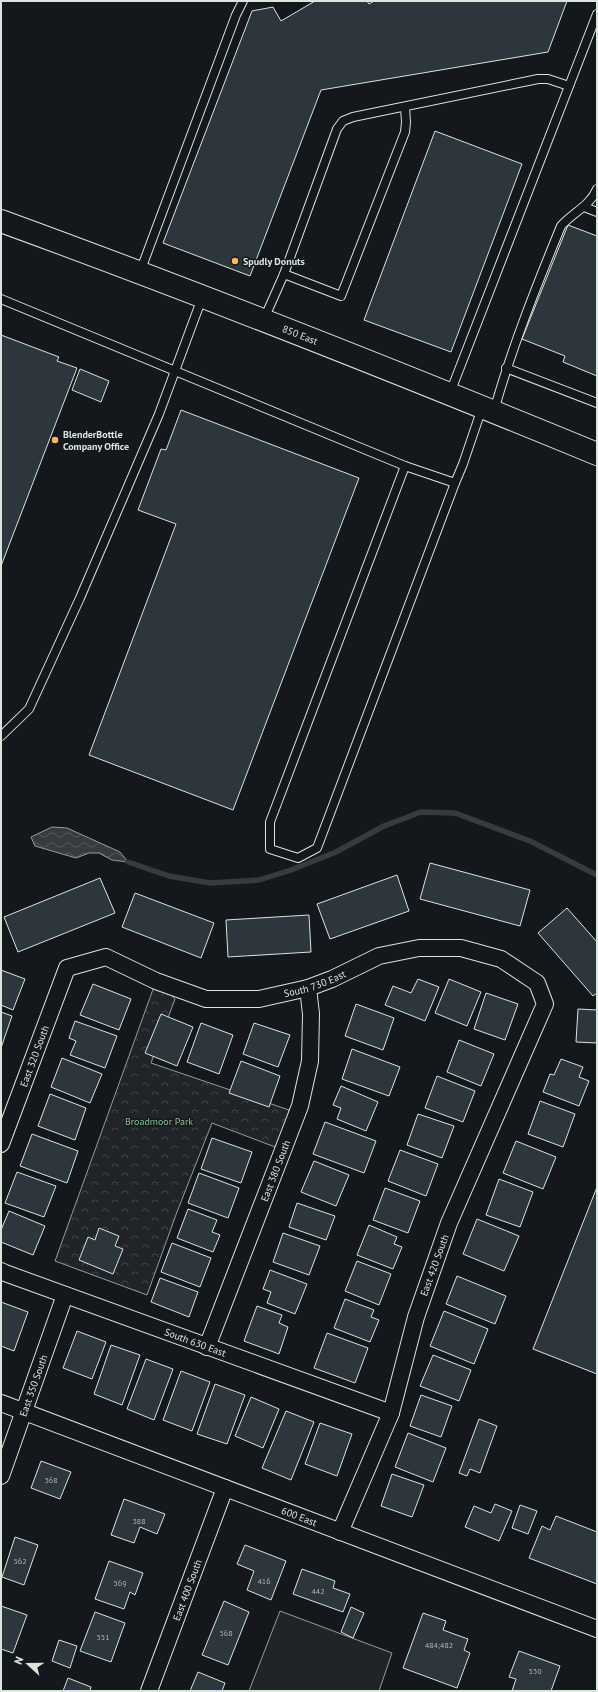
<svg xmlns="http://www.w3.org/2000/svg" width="598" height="1692" viewBox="0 0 598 1692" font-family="'PT Sans',sans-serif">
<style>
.green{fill:#202428;stroke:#939e99}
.park{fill:url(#park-crowns);stroke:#939e99}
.water{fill:url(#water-waves);stroke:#939e99}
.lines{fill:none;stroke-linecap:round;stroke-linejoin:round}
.stream{stroke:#363b3e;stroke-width:5.5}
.building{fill:#2c363c;stroke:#d8e6dc}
.service-casing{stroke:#d8e6dc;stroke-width:10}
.minor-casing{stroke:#d8e6dc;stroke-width:18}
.secondary-casing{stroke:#d8e6dc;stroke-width:24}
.service{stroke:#14181c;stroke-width:8}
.minor{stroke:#14181c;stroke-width:16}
.secondary{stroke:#14181c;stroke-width:22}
.poi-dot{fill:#ffb74d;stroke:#14181c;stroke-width:1.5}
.labels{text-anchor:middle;stroke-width:3;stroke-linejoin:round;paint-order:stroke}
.number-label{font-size:8px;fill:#adbab4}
.poi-label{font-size:10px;font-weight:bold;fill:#d8e6dc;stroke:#14181c;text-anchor:start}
.street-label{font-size:10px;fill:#d8e6dc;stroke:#14181c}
.park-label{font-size:10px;fill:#8ac095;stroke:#14181c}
</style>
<defs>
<pattern id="park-crowns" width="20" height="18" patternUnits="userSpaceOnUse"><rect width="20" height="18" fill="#202428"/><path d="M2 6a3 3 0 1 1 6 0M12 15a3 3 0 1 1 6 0" fill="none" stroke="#404447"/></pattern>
<pattern id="water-waves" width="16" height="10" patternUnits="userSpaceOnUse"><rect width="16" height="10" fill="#363b3e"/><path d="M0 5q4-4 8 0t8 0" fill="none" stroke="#525759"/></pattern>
</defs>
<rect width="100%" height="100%" fill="#14181c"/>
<polygon class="green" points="280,1611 392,1653 379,1691 249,1691"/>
<polygon class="park" points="156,981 175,999 151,1063 289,1110 283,1150 212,1123 177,1212 147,1295 55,1261"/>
<polygon class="water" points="52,827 67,828 120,852 128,862 112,860 99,853 89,853 76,858 35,846 31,837"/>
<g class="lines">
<polyline class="stream" points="128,862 169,876 210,883 259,880 291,870 336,852 384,826 421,812 455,813 530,841 597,875"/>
</g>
<g class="building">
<polygon points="315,1 367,1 369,4 374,1 567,1 548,52 321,90 250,276 163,243 252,11 273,7 281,21"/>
<polygon points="435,131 522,164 451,352 364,320"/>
<polygon points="568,225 597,236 597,376 563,362 565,356 522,339"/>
<polygon points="1,335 59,357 57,361 77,368 1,566"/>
<polygon points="80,369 109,381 101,402 72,390"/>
<polygon points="181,410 359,478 233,810 89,755 176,524 138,510 161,449 166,450"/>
<polygon points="430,863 530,890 520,926 420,899"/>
<polygon points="397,875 409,911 330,939 317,904"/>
<polygon points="100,878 115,913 18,952 4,917"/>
<polygon points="135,893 214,923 201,958 122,927"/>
<polygon points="567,908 597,942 597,993 593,996 538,933"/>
<polygon points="309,915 311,952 228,957 226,920"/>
<polygon points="1,970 25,979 13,1010 1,1005"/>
<polygon points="418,979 439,987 425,1021 385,1005 393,986 411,993"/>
<polygon points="449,979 481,992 467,1026 435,1013"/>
<polygon points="93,984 131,999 119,1030 80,1015"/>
<polygon points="486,993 518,1004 505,1040 474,1029"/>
<polygon points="356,1004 394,1018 383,1050 345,1036"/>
<polygon points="578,1009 597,1010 597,1043 576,1042"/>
<polygon points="1,1012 12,1016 1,1048"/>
<polygon points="161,1014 193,1027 177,1066 145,1053"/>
<polygon points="75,1021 117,1036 105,1068 70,1055 76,1041 69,1038"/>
<polygon points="201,1023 233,1035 219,1074 187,1062"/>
<polygon points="254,1023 290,1035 278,1067 243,1054"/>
<polygon points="459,1040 494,1054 481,1086 447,1072"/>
<polygon points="352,1049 400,1067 389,1096 342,1079"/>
<polygon points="62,1058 102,1074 90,1103 51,1087"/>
<polygon points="561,1059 583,1067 579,1077 589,1081 579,1106 543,1092 550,1074 554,1075"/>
<polygon points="241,1061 280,1076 269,1107 229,1093"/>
<polygon points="437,1076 475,1091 463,1122 425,1108"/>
<polygon points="341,1086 378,1102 366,1131 337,1119 341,1108 333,1105"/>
<polygon points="50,1094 86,1108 75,1140 38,1126"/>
<polygon points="540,1101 575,1114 563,1147 528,1134"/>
<polygon points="418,1114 454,1126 442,1158 407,1145"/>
<polygon points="325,1122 376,1141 364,1173 313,1154"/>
<polygon points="32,1134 78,1151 67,1183 20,1166"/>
<polygon points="212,1138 252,1152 241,1183 201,1169"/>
<polygon points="516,1141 556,1157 543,1189 503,1173"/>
<polygon points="400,1150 438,1164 426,1196 388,1181"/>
<polygon points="314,1161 349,1175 336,1206 301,1192"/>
<polygon points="17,1172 56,1186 44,1217 5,1203"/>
<polygon points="199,1173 239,1188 228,1218 188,1203"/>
<polygon points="499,1179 533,1192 520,1227 486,1215"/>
<polygon points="597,1187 597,1374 533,1349"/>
<polygon points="385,1188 420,1201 408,1233 373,1220"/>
<polygon points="297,1203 335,1216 326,1240 289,1227"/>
<polygon points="188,1209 217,1220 212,1232 220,1235 213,1252 177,1238"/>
<polygon points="9,1211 45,1226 33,1255 1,1242 1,1230"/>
<polygon points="477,1219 519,1236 504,1271 463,1254"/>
<polygon points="369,1225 397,1237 394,1244 402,1247 393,1269 357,1255"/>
<polygon points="99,1228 119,1236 115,1246 123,1249 113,1274 79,1260 88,1237 95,1240"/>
<polygon points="283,1233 320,1246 309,1275 273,1262"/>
<polygon points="172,1243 211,1258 200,1287 161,1272"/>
<polygon points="357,1261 391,1274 379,1305 345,1291"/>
<polygon points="270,1270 307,1284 295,1314 267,1303 271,1292 263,1289"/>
<polygon points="457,1276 506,1296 495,1324 446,1304"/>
<polygon points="160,1278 198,1292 189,1317 151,1302"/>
<polygon points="345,1299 374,1310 371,1317 379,1320 370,1342 334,1328"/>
<polygon points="1,1302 28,1312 14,1351 1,1346"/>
<polygon points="257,1306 282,1315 279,1323 288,1327 279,1354 244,1341"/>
<polygon points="444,1311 488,1329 474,1364 430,1346"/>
<polygon points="77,1331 106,1342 92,1379 63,1368"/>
<polygon points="327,1333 368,1348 355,1383 314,1368"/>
<polygon points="111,1345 140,1355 122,1405 94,1394"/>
<polygon points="433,1355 471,1370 459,1401 420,1386"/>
<polygon points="146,1359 173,1369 154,1420 127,1409"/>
<polygon points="181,1371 210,1382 192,1431 163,1420"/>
<polygon points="215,1384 245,1395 227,1444 197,1434"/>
<polygon points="421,1395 452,1406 441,1437 410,1426"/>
<polygon points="251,1397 279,1409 263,1448 235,1436"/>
<polygon points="286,1411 314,1422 291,1480 262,1468"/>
<polygon points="479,1419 497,1426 480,1473 470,1469 467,1476 459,1473"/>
<polygon points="320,1423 352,1434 337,1476 305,1464"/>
<polygon points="408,1433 446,1448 433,1482 395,1467"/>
<polygon points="41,1461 71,1472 60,1499 31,1488"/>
<polygon points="392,1474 424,1485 412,1517 381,1506"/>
<polygon points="124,1499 165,1514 157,1534 140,1527 134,1543 111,1535"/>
<polygon points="495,1504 512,1511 499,1541 465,1527 474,1506 491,1513"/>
<polygon points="520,1505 537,1511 528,1534 512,1528"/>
<polygon points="556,1516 597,1532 597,1584 529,1558 542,1526 550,1530"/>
<polygon points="15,1537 38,1545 24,1585 2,1577"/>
<polygon points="245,1545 286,1561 271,1600 247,1590 254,1571 237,1564"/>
<polygon points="109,1561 143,1573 135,1595 130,1592 124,1609 95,1599"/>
<polygon points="302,1569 335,1581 333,1588 350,1594 343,1612 293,1594"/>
<polygon points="224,1601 249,1612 228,1665 202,1655"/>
<polygon points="1,1606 27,1615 13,1653 1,1649"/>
<polygon points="351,1607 364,1613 353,1638 341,1632"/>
<polygon points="95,1612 125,1623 111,1662 80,1651"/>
<polygon points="423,1613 446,1621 443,1630 468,1639 464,1650 470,1653 457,1688 403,1668"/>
<polygon points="59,1640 77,1646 70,1668 52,1661"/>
<polygon points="519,1651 560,1666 551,1691 512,1691 516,1679 509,1677"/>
<polygon points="198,1672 225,1683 222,1691 190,1691"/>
<polygon points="68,1678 91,1687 90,1691 63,1691"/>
</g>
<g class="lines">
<defs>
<g id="service">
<polyline points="584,207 597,212"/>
<polyline points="140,272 236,15 243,1"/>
<polyline points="284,274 341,296 405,132 406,122 405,107"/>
<polyline points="1,299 405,466 455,483 463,464 482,408"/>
<polyline points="264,319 284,274 337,129 343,121 353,117 538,79 548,79 569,86"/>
<polyline points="506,368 597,403"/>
<polyline points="450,393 597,14"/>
<path d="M494 411C512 347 536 287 561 226 572 213 590 206 597 189"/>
<polyline points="405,466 270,822 270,849 298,858 317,848 455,483"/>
<polyline points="1,736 29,709 80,598 159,414 202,298"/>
</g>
<g id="minor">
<path id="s1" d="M1 1144 67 968 106 957 156 981 206 999H259L308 988 332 979 379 956 419 948H461L501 959 537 983 545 1004 449 1223 416 1317 391 1413 340 1532"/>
<path id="s2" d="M1 1271 5 1273 391 1413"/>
<path id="s3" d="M207 1347 300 1106 310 1061 311 1014 308 988"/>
<path id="s4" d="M1 1403 597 1629"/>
<path id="s5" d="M1 1476 65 1295"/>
<path id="s6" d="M149 1691 225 1488"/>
</g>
<g id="secondary">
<path id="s7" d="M1 221C201 294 400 373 597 454"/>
</g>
</defs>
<use href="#service" class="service-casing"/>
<use href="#minor" class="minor-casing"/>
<use href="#secondary" class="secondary-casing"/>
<use href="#service" class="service"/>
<use href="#minor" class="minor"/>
<use href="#secondary" class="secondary"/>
</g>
<g class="poi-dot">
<circle cx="235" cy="261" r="4"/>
<circle cx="55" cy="440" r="4"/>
</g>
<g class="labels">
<g class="number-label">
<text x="51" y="1483">368</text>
<text x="139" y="1524">388</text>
<text x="20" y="1564">562</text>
<text x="264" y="1584">416</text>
<text x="120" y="1586">569</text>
<text x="318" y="1594">442</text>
<text x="226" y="1636">568</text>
<text x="103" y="1640">551</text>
<text x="439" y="1648">484;482</text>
<text x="535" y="1674">530</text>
</g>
<g class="poi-label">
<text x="243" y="265">Spudly Donuts</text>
<text x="63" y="438">BlenderBottle<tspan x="63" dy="12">Company Office</tspan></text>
</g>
<g class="street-label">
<text dy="4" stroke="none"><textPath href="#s7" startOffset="320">850 East</textPath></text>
<text dy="4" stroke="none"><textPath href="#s1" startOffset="448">South 730 East</textPath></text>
<text dy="4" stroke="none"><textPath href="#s1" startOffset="94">East 320 South</textPath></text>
<text dy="4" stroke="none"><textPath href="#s3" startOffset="189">East 380 South</textPath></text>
<text transform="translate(434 1265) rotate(-70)" y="4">East 420 South</text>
<text dy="4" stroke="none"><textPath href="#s2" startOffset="207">South 630 East</textPath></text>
<text dy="4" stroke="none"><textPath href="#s5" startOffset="96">East 350 South</textPath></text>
<text dy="4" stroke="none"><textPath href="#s4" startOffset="319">600 East</textPath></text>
<text dy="4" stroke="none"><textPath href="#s6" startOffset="108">East 400 South</textPath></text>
</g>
<g class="park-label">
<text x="159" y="1125">Broadmoor Park</text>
</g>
</g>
<rect width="598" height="1692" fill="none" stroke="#d8e6dc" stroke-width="4"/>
<g transform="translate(28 1664) rotate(291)" stroke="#14181c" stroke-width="3" paint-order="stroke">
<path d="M0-3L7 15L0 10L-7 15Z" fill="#d8e6dc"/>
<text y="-6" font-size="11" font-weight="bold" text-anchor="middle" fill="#d8e6dc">N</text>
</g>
</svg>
